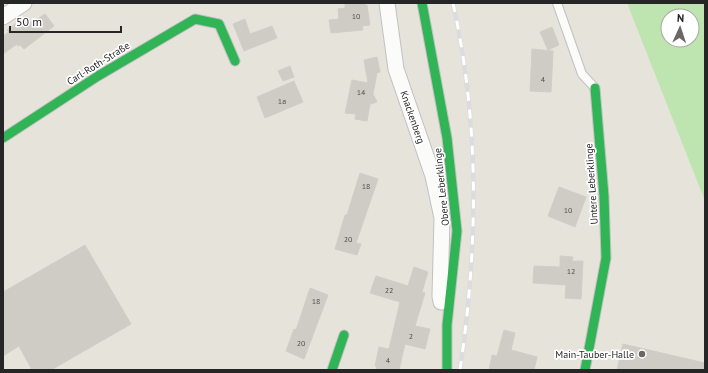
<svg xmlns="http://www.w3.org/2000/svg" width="708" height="373" viewBox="0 0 708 373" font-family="'PT Sans',sans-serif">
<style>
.green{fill:#bee5b0;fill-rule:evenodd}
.building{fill:#cfccc6;stroke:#d1cec7}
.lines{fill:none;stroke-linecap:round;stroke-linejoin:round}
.lane-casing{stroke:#c2c1c1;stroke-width:10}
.street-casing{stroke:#c2c1c1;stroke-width:17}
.fast-casing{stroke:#c2c1c1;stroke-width:11}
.lane{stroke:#fbfbfa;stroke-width:8}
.street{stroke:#fbfbfa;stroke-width:15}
.fast{stroke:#30b455;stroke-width:9}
.rail-casing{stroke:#dcdbdd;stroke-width:4.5}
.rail{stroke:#fff;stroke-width:3;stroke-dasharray:9;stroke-linecap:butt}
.poi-dot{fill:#696865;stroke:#fff;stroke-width:1.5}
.labels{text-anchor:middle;stroke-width:3.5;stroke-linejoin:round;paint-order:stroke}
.number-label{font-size:8px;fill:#51504f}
.street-label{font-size:10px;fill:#262626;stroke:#fff}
.poi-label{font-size:10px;fill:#262626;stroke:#fff;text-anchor:end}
</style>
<rect width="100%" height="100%" fill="#e6e3db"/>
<path class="green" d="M627 3H705V201ZM668 16H692V40H668Z"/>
<g class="building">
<polygon points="345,3 365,3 365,5 367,5 370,25 362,26 363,30 331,33 329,20 339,19 338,9 345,8"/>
<polygon points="45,14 54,26 24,49 20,45 18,46 17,44 3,54 3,36 9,32 7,30 26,16 31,23"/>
<polygon points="245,19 250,34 272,26 277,38 244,51 233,24"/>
<polygon points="552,27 559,45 548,50 540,32"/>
<polygon points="532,49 553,51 551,92 530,91"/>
<polygon points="377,57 380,72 377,73 373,94 377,102 370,104 367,121 355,119 356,114 345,113 352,80 368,83 364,60"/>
<polygon points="290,66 294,77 283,81 278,71"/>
<polygon points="294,81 303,102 265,118 257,97"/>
<polygon points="360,173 378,179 356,243 361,244 357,255 335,249 345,215 347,215"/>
<polygon points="559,187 586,197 575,227 548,216"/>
<polygon points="85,245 131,324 51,370 32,370 19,346 3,356 3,292"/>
<polygon points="560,256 573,257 572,261 583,261 581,299 565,298 566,285 533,283 534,266 560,267"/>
<polygon points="414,267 428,272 422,292 425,293 415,326 430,329 425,349 405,344 399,370 376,370 377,366 375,366 379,347 389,349 400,302 370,293 376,276 408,286"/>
<polygon points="310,288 328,295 304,359 286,351 294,329 296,330"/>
<polygon points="504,330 515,333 511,350 537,357 534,370 489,370 492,355 497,356"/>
<polygon points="623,344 705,363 705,370 617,370"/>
</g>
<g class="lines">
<defs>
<polyline id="lane" points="557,3 582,74 595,88"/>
<g id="street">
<polyline points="387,3 396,69 433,176 442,218 440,296 441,302"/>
<polyline points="3,17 24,3"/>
</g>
<g id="fast">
<polyline points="422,3 447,138 457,231 447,325 447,370"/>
<polyline points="3,138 98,76 195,19 219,24 235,61"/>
<polyline points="332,370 344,335"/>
<polyline points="585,370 606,258 604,196 595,88"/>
</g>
</defs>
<use href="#lane" class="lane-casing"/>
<use href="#street" class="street-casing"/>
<use href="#fast" class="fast-casing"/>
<use href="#lane" class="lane"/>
<use href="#street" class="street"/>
<use href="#fast" class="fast"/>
<defs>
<path id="rail" d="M453 3C480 126 478 246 460 370"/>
</defs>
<use href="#rail" class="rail-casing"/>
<use href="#rail" class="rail"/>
</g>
<circle class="poi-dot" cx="642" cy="354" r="4"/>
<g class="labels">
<g class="number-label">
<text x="356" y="19">10</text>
<text x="543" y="82">4</text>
<text x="361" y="95">14</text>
<text x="282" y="104">1a</text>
<text x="366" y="189">18</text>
<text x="568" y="213">10</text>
<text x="348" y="242">20</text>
<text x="571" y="274">12</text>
<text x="389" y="293">22</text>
<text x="316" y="304">18</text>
<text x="411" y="339">2</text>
<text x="301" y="346">20</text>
<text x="388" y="363">4</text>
</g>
<g class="street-label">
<text transform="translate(98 63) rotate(-32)" y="4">Carl-Roth-Straße</text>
<text transform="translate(413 117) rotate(71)" y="4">Knackenberg</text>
<text transform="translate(591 184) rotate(-94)" y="4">Untere Leberklinge</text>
<text transform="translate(441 187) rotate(-96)" y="4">Obere Leberklinge</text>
</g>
<g class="poi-label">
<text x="634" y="358">Main-Tauber-Halle</text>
</g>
</g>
<rect width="708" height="373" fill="none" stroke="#262626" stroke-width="8"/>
<g transform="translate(680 28) rotate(3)"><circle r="19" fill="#ffffff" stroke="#a8a8a8"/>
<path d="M0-3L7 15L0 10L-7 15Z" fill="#696865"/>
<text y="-6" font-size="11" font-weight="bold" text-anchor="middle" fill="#262626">N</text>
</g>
<path d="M10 26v6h111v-6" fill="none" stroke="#262626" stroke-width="2"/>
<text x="16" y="26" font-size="12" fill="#262626" stroke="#ffffff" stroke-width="3" paint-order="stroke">50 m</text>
</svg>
